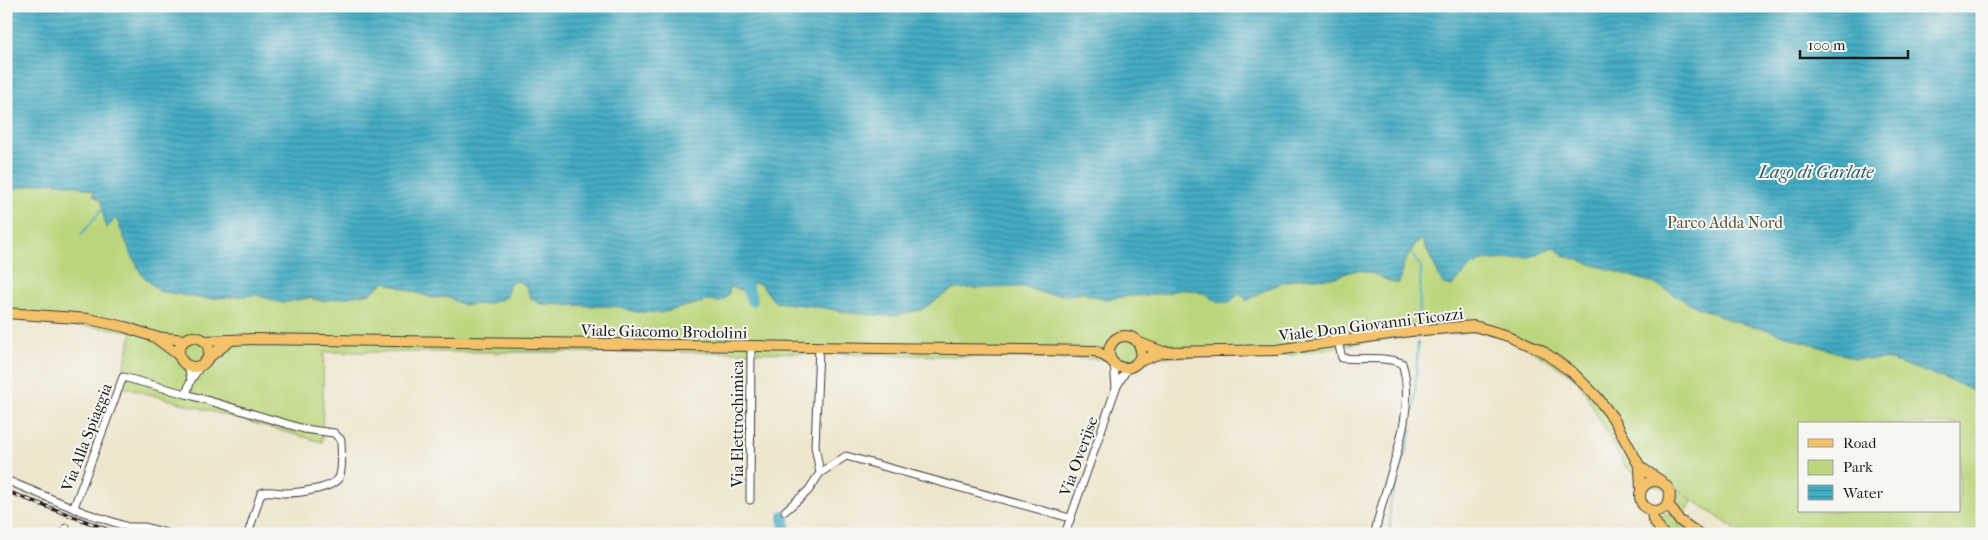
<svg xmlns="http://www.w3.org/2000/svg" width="1988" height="540" viewBox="0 0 1988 540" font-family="'IM FELL French Canon',serif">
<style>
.grass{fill:url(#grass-dots);stroke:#6c7a4c}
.green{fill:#bbd77d;stroke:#6c7a4c;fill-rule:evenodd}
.water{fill:url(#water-rules);stroke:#306470}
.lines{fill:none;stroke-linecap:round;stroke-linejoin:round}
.stream{stroke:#44acc3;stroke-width:2}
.river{stroke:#44acc3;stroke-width:12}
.minor-casing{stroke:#3c3a37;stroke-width:9}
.primary-casing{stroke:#3c3a37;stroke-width:12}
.minor{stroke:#fff;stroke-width:7}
.primary{stroke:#f3c26a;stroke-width:10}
.rail-casing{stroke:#1c1c1c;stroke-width:4}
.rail{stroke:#f6f6f2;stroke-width:2;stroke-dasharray:5.5;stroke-linecap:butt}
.labels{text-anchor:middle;stroke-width:4;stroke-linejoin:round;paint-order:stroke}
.park-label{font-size:16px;fill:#4c5439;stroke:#f6f6f2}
.street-label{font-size:16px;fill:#1c1c1c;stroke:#f6f6f2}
.water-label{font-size:18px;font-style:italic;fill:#2e5d67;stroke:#f6f6f2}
</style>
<defs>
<pattern id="grass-dots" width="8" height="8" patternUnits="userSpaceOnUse" patternTransform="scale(1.25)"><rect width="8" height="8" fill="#bbd77d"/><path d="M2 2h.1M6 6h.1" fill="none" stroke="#a0b86b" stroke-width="1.8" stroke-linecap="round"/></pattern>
<pattern id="water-rules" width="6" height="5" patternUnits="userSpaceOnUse" patternTransform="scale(1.25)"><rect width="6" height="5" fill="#44acc3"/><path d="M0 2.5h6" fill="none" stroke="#388b9e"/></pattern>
</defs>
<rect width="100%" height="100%" fill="#f6f6f2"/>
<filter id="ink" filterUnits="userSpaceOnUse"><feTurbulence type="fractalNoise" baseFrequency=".02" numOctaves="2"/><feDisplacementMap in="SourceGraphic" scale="10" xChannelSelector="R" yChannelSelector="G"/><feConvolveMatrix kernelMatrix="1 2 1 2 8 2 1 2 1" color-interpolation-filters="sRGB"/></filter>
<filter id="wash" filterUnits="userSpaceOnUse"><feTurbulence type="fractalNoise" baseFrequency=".0096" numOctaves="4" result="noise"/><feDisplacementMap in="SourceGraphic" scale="20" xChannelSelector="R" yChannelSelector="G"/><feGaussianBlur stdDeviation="1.12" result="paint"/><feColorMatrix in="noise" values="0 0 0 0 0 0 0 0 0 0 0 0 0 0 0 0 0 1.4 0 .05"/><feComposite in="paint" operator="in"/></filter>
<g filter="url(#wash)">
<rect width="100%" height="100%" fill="#eee6cd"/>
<g class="grass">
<polygon points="1683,490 1696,497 1681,517 1676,503 1678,494"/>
<path d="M1669 512 1693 534C1679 534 1666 530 1657 518Z"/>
</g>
<path class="green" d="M6 6H1982V534H1742L1679 490H1667L1648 483 1625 466 1578 380 1517 341 1485 331 1374 340 1292 355 1152 357 1137 370 1102 359 749 352H324L322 442 120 386 132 331 6 318ZM1799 424H1959V511H1799Z"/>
<path class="water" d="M6 6H1982V398L1967 387 1891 360 1854 358 1768 330 1732 321 1695 306 1653 283 1565 256 1553 247 1530 257 1482 261 1471 266 1453 286 1443 284 1422 240 1416 243 1403 265 1399 283C1387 284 1377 273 1364 271 1352 268 1342 277 1331 278 1322 280 1313 277 1304 278 1285 280 1262 290 1247 301L1243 295 1239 294 1230 302C1221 303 1212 303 1208 295 1194 290 1182 287 1168 293L1102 299 1083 293 1070 295 1046 294 1023 287 953 289 921 310 893 316 850 313 819 307 775 302 760 284 752 283 744 291 730 287 729 293 725 299 718 302 710 300 661 313 635 312 620 307 540 304 531 298 525 285 517 281 509 285 507 297 488 304 463 305 447 297 432 298 384 282 371 293 323 301 309 298 282 303 256 295 204 299 159 291 142 275 131 254 116 218 106 229 101 201 93 195 94 191C78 186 60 181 43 183 33 183 26 188 16 188L6 198Z"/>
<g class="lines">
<g class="stream">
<polyline points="81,235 103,208"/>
<polyline points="1411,253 1421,267 1419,313"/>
<polyline points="6,331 10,325"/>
<polyline points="1414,411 1418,343"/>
<polyline points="1390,534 1390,504 1412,429"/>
</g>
<g class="river">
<polyline points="747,287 752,300"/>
<polyline points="784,516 785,534"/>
</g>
</g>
</g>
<g filter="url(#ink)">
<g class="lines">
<defs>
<g id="minor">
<path d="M1338 342 1342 358C1363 360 1383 356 1402 363 1419 416 1384 481 1375 534"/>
<polyline points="819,348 815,446 820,473"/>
<polyline points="1114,364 1116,388"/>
<polyline points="188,365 191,380"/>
<path d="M186 394 304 429 334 433 341 440C341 451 343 465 340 475 337 489 297 493 284 493 276 493 269 490 261 493L248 534"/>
<polyline points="6,480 83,512 128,527 145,527 170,534"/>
<polyline points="750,500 751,348"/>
<polyline points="74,507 123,377 186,394 191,380 201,365"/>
<polyline points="785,511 808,491 820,473 846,456 1070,518"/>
<polyline points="65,534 66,528"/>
<polyline points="1065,534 1116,388 1128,367"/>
</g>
<g id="primary">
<polyline points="6,313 89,319 125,327 155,337 185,340"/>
<circle cx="1125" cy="352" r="16"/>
<circle cx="194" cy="352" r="15"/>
<polyline points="156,338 180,356"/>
<polyline points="205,341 254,339 1096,351 1111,360"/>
<polyline points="1137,342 1163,352"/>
<polyline points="208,358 231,340"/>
<polyline points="1137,362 1163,352 1277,350 1410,331 1474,326 1512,337 1541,350 1573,373 1597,397 1613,418 1640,467"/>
<circle cx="1655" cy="496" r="15"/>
<polyline points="1641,490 1640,467 1661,481"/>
<polyline points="1668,504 1679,520 1699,534"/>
<polyline points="1652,511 1653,519 1663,534"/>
</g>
</defs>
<use href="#minor" class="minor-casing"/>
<use href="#primary" class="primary-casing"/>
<use href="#minor" class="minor"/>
<use href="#primary" class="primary"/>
<defs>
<polyline id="rail" points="6,491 119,534"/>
</defs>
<use href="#rail" class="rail-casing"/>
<use href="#rail" class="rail"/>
</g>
</g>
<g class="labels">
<g class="park-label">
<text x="1725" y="228">Parco Adda Nord</text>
</g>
<g class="street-label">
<text transform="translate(1371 324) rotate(-7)" y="6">Viale Don Giovanni Ticozzi</text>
<text transform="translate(664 331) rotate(1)" y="6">Viale Giacomo Brodolini</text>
<text transform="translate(737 424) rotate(-90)" y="6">Via Elettrochimica</text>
<text transform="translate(86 437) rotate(-69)" y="6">Via Alla Spiaggia</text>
<text transform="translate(1078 456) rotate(-70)" y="6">Via Overijse</text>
</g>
<g class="water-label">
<text x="1816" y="178">Lago di Garlate</text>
</g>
</g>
<rect width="1988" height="540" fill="none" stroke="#f6f6f2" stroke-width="25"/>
<rect x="1798" y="422" width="162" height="90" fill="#f6f6f2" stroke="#9f9f9c"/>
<rect x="1808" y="439" width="25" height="8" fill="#f3c26a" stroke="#9f9f9c"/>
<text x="1843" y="448" font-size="15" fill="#1c1c1c">Road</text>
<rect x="1808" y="460" width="25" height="15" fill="#bbd77d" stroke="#9f9f9c"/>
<text x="1843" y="472" font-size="15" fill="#1c1c1c">Park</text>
<rect x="1808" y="485" width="25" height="15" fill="url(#water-rules)" stroke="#9f9f9c"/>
<text x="1843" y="498" font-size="15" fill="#1c1c1c">Water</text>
<path d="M1800 50v8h108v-8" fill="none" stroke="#1c1c1c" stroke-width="2.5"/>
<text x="1808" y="50" font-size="15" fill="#1c1c1c" stroke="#f6f6f2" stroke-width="4" paint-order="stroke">100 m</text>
</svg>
